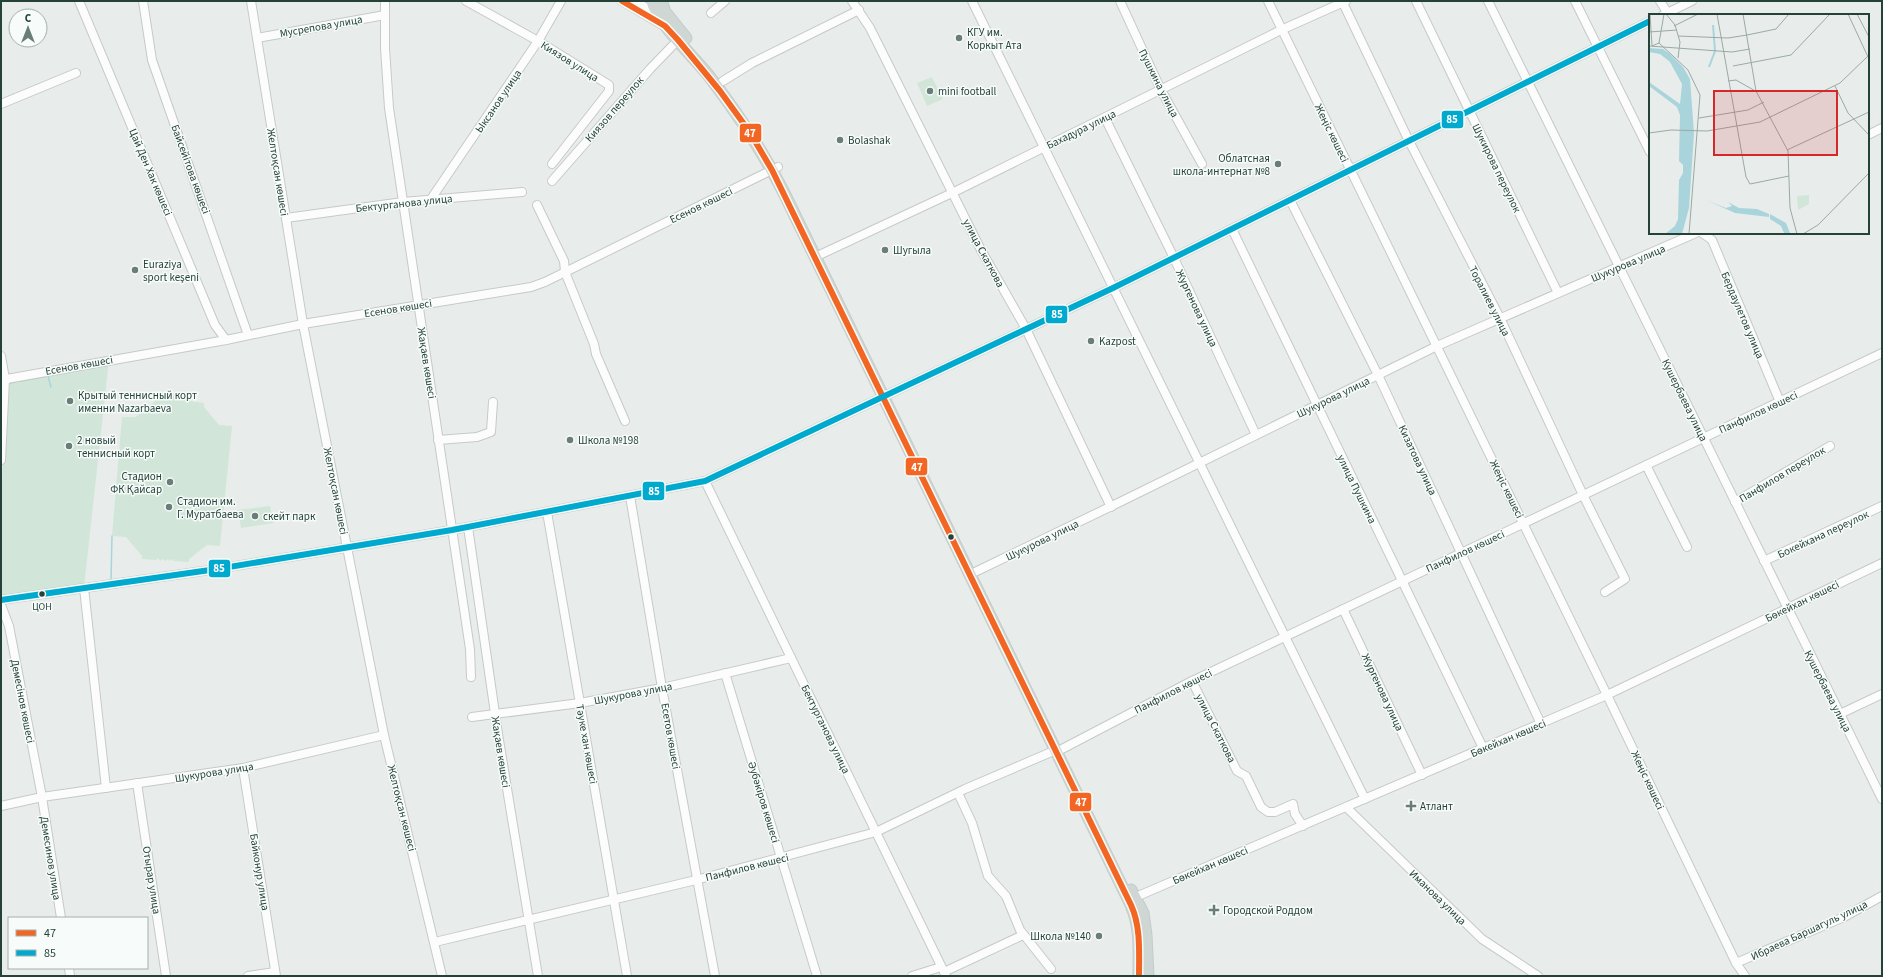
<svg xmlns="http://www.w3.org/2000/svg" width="1883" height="977" viewBox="0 0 1883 977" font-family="'Source Sans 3',sans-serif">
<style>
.green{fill:#d1e6d8}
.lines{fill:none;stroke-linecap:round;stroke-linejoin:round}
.stream{stroke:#a9d4db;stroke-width:1.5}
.minor-casing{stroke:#c5cac8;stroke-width:10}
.major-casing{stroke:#c3ccc9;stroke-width:13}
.minor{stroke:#fcfcfc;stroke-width:8}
.major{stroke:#cfd7d5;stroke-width:11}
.bus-1-casing{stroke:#f7fbf9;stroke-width:9}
.bus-2-casing{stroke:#f7fbf9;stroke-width:9}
.bus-1{stroke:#f26522;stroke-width:6}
.bus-2{stroke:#00a9ce;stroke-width:6}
.poi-dot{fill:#697e78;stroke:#f7fbf9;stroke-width:1.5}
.bus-dot{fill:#24423a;stroke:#f7fbf9;stroke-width:1.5}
.labels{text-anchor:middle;stroke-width:3;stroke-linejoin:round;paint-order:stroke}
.bus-label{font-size:10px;fill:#24423a;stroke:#f7fbf9}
.street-label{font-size:11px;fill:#24423a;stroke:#f7fbf9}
.poi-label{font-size:11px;fill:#24423a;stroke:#f7fbf9;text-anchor:start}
.inset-river{fill:none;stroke:#a9d4db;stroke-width:2}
.inset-road{fill:none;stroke:#9aa9a4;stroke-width:1}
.view{fill:#d62828;fill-opacity:0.15;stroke:#d62828;stroke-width:2}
.inset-edge{fill:none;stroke:#24423a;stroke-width:2}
.line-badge{stroke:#f7fbf9;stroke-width:1.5}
.badge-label{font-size:11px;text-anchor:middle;font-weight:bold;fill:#fff}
</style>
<rect width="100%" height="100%" fill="#e8edeb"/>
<g class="green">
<polygon points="932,77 943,99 927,106 917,83"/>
<polygon points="109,360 84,588 1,600 1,518 5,379"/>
<polygon points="174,395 187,396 190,401 204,403 204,407 219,425 232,426 220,546 207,545 189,559 189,562 174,561 172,559 170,561 168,559 165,561 163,559 160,561 158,558 156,560 142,559 142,556 126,537 112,536 122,417 136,417 155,401 155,398 170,398"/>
<polygon points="270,506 274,523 241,528 238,510"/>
</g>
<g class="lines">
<g class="stream">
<polyline points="21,381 48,376 51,387"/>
<polyline points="10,383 15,382"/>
<polyline points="110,581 111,580 112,536"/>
</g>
<defs>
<g id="minor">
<polyline points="79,1 215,325 226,340"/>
<polyline points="143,1 152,60 248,335"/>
<polyline points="251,1 303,324 384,735 442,976"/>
<polyline points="385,1 385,48 389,108 470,649 471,677"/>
<polyline points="466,1 538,41 609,85 609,91 552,164"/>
<polyline points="622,1 664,26"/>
<polyline points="634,1 658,14"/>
<polyline points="852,1 870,28 981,250 1026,329 1111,507"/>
<polyline points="972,1 1365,799"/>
<polyline points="1120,1 1161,90 1202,164"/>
<polyline points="1268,1 1607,695 1736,963 1745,976"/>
<polyline points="1416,1 1558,293"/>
<polyline points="1488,1 1882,799"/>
<polyline points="1575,1 1650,152"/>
<polyline points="1660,1 1669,15"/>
<polyline points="1343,3 1409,141 1500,318 1583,495 1625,579 1605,592"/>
<polyline points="711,13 725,1"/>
<polyline points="1663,15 1692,1"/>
<polyline points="257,38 385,15"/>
<polyline points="723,81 752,63 859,10"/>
<polyline points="1,104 76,73"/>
<polyline points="1105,118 1174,258 1256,435"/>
<polyline points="1868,135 1882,128"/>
<polyline points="552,181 650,69 678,40"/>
<polyline points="431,199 538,41 561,1"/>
<polyline points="1290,200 1378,375 1541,724"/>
<polyline points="537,205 564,261 565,272 594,344 596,354 625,421"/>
<polyline points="286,218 403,202 522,192"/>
<polyline points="1232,229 1483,748"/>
<polyline points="1702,233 1712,240 1780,402"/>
<polyline points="815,257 952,193 1281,30 1346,1"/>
<polyline points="1,356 5,379 1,460"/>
<polyline points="1,380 226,340 303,324 531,287 545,282 778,167"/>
<polyline points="438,440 477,437 491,432 493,402"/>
<polyline points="1646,465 1687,547"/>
<polyline points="705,481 946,976"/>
<polyline points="630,496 662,688 715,976"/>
<polyline points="1735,502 1830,446"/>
<polyline points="547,512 627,976"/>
<polyline points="468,527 498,734 538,976"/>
<polyline points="1764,561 1882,506"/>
<polyline points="975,572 1120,502 1437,346 1696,233"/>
<polyline points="84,588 106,788"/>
<polyline points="1,600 217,569 452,530 705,481 1113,288 1650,21"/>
<polyline points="1,605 9,626 42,797 61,918"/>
<polyline points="1343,609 1422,775"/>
<polyline points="725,673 817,976"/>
<polyline points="1192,681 1237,771 1246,776 1261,807 1268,812 1275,812 1293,804 1295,814 1303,826"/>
<polyline points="1840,714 1882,694"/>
<polyline points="472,717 580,703 662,688 791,658"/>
<polyline points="1062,749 1192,681 1882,353"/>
<polyline points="243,768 276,976"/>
<polyline points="137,783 166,976"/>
<polyline points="958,793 972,823 988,876 1006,896 1020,930 1051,969"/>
<polyline points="1,806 42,797 243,768 384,735"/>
<polyline points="1346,807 1482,939 1538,976"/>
<polyline points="1131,899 1607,695 1882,563"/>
<polyline points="435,942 696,880 876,832 965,789 1056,750"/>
<polyline points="1736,963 1844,917 1882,896"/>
<polyline points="69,968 70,976"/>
<polyline points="944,972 1023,935"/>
<polyline points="248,976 275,972"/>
<polyline points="912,976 941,967"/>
</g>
<g id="major">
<path d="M652 1C657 23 694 57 709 76 738 114 764 153 785 195L1131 905C1141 927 1139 952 1139 976"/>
<polyline points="661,1 665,12 686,38"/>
<polyline points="1131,890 1143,913 1146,935 1148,976"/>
</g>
</defs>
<use href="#minor" class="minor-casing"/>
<use href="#major" class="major-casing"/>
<use href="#minor" class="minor"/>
<use href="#major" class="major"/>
<defs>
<path id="bus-1" d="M622 1 665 26 678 40 720 91 749 131 772 170 1131 905C1141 927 1139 952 1139 976"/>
<polyline id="bus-2" points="1,600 217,569 452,530 705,481 1113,288 1650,21"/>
</defs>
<use href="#bus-1" class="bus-1-casing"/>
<use href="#bus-2" class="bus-2-casing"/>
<use href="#bus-1" class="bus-1"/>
<use href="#bus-2" class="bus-2"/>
</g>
<g class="poi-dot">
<circle cx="959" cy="38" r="4"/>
<circle cx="930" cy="91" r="4"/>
<circle cx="840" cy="140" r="4"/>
<circle cx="1278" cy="164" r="4"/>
<circle cx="885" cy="250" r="4"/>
<circle cx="135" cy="270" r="4"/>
<circle cx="1091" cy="341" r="4"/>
<circle cx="70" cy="401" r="4"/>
<circle cx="570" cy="440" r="4"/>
<circle cx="69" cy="446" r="4"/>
<circle cx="170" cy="482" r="4"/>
<circle cx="169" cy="507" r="4"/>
<circle cx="255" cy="516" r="4"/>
<path d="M1409 800h4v4h4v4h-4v4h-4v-4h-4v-4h4z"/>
<path d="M1212 904h4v4h4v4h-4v4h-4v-4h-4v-4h4z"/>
<circle cx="1099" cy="936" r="4"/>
</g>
<g class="bus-dot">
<circle cx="951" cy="537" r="3.5"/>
<circle cx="42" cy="594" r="3.5"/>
</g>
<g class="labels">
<g class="bus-label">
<text x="42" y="610">ЦОН</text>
</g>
<g class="street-label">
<text transform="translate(321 26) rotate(-10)" y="4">Мусрепова улица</text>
<text transform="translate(570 61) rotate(32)" y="4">Киязов улица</text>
<text transform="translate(1159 83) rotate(63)" y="4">Пушкина улица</text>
<text transform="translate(498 101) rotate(-56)" y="4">Ыксанов улица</text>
<text transform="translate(614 109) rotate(-49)" y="4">Киязов переулок</text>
<text transform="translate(1081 129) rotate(-26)" y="4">Бахадура улица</text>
<text transform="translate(1332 133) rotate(64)" y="4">Жеңіс көшесі</text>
<text transform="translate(1497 168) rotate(64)" y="4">Шукирова переулок</text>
<text transform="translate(191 169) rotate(70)" y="4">Байсейітова көшесі</text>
<text transform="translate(151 172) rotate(67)" y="4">Цай Ден Хак көшесі</text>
<text transform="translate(278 172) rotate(81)" y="4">Желтоқсан көшесі</text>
<text transform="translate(404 203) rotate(-6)" y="4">Бектурганова улица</text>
<text transform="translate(701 205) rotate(-26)" y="4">Есенов көшесі</text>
<text transform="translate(984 253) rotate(62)" y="4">улица Скаткова</text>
<text transform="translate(1628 263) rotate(-23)" y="4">Шукурова улица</text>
<text transform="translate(1490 301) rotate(63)" y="4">Торалиев улица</text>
<text transform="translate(398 308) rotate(-9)" y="4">Есенов көшесі</text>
<text transform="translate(1197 308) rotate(65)" y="4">Жургенова улица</text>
<text transform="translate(1743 315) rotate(67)" y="4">Бердаулетов улица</text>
<text transform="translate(427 363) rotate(81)" y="4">Жақаев көшесі</text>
<text transform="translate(79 365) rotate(-10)" y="4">Есенов көшесі</text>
<text transform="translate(1333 397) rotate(-26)" y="4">Шукурова улица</text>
<text transform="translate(1685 400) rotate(64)" y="4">Кушербаева улица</text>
<text transform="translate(1758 412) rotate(-25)" y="4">Панфилов көшесі</text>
<text transform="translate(1418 460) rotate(65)" y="4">Кизатова улица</text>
<text transform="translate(1782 474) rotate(-31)" y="4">Панфилов переулок</text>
<text transform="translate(1357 489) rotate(64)" y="4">улица Пушкина</text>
<text transform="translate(1507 489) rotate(64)" y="4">Жеңіс көшесі</text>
<text transform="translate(336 491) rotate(79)" y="4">Желтоқсан көшесі</text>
<text transform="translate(1823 534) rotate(-25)" y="4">Бокейхана переулок</text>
<text transform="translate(1042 540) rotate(-26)" y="4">Шукурова улица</text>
<text transform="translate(1465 551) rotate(-25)" y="4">Панфилов көшесі</text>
<text transform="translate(1802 601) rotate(-26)" y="4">Бөкейхан көшесі</text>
<text transform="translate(1173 691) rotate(-27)" y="4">Панфилов көшесі</text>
<text transform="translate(1828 691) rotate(63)" y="4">Кушербаева улица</text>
<text transform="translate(1383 692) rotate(65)" y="4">Жургенова улица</text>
<text transform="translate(633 693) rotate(-11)" y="4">Шукурова улица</text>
<text transform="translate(23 701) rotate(79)" y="4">Демесінов көшесі</text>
<text transform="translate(1216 728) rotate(63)" y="4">улица Скаткова</text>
<text transform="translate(826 729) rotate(64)" y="4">Бектурганова улица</text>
<text transform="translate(671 736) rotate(80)" y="4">Есетов көшесі</text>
<text transform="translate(1508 738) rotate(-23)" y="4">Бөкейхан көшесі</text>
<text transform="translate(587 744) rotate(80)" y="4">Тәуке хан көшесі</text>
<text transform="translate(501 752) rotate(81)" y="4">Жақаев көшесі</text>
<text transform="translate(214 772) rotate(-9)" y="4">Шукурова улица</text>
<text transform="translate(1648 780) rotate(65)" y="4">Жеңіс көшесі</text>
<text transform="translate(764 802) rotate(73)" y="4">Әубәкіров көшесі</text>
<text transform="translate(402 808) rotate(76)" y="4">Желтоқсан көшесі</text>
<text transform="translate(51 858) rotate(81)" y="4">Демесинов улица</text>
<text transform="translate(1210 865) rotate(-23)" y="4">Бөкейхан көшесі</text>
<text transform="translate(747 867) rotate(-14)" y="4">Панфилов көшесі</text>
<text transform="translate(260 872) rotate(81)" y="4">Байконур улица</text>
<text transform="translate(152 880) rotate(81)" y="4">Отырар улица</text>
<text transform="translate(1438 897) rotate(44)" y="4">Иманова улица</text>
<text transform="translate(1809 930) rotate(-25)" y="4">Ибраева Баршагуль улица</text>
</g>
<g class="poi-label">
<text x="967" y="36">КГУ им.<tspan x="967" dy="13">Коркыт Ата</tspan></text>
<text x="938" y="95">mini football</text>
<text x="848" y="144">Bolashak</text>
<text x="1270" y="162" text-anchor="end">Облатсная<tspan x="1270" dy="13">школа-интернат №8</tspan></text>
<text x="893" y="254">Шугыла</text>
<text x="143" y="268">Euraziya<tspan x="143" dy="13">sport keşeni</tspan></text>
<text x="1099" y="345">Kazpost</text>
<text x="78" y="399">Крытый теннисный корт<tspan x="78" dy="13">именни Nazarbaeva</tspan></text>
<text x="77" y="444">2 новый<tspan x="77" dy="13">теннисный корт</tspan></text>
<text x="578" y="444">Школа №198</text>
<text x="162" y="480" text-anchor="end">Стадион<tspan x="162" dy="13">ФК Қайсар</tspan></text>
<text x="177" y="505">Стадион им.<tspan x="177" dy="13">Г. Муратбаева</tspan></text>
<text x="263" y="520">скейт парк</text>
<text x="1420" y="810">Атлант</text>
<text x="1223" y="914">Городской Роддом</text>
<text x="1091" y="940" text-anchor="end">Школа №140</text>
</g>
</g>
<g transform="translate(1649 14)">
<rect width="220" height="220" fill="#e8edeb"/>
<path d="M160 181V190L149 196 148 182Z" fill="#d1e6d8"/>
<path d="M0 34 14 35 21 40 34 53 41 65 45 119 40 194 33 220H16L26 212 29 205 30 166 34 159V151L30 147 31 101 28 93 0 72V68L31 90 33 70 21 48 11 40 0 38ZM57 186 77 194 83 192 79 188 90 194 108 195 120 200V203L86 199ZM121 200 137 209 141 219H135L132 212 121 205Z" fill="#a9d4db"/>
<path class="inset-river" d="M60 53 66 37 64 11"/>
<path class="inset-road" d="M1 0 3 32M17 0 26 11 31 28 29 44M68 0 97 163 101 170 140 162M94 0 107 77 139 137 141 194 148 220M199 0 220 45M208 0 220 23M25 12 49 0M0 18 28 16M98 21 127 15 140 0M29 22 79 24 98 21M10 29 39 56 51 81 40 220M0 32 83 38 101 35M3 32 10 29 15 0M84 52 142 41 181 0M79 67 87 66 108 78M186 72 199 99 220 121M50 104 99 96 115 88M0 119 22 116 58 117 111 108 191 69 219 42M138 136 220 98M154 220 169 211 220 159"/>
<path class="view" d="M65 77H188V141H65Z"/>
<rect width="220" height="220" class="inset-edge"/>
</g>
<g class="line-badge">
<rect x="1441" y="110" width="23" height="19" rx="4" fill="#00a9ce"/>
<rect x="739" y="123" width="23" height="20" rx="4" fill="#f26522"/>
<rect x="1045" y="305" width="23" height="19" rx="4" fill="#00a9ce"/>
<rect x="905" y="457" width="23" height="19" rx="4" fill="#f26522"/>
<rect x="642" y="481" width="23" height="20" rx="4" fill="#00a9ce"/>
<rect x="208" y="559" width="23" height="19" rx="4" fill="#00a9ce"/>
<rect x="1069" y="792" width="23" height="20" rx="4" fill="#f26522"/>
</g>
<g class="badge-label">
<text x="1452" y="123">85</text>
<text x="750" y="137">47</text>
<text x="1057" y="318">85</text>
<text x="917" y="471">47</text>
<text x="654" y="495">85</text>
<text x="219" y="572">85</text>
<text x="1081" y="806">47</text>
</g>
<rect width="1883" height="977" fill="none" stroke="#24423a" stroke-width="4"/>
<rect x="8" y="917" width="140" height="52" fill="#f7fbf9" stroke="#a3b1ad"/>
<rect x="16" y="930" width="20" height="6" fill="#f26522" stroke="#a3b1ad"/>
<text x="44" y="937" font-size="12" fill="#24423a">47</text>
<rect x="16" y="950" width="20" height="6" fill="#00a9ce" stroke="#a3b1ad"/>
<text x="44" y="957" font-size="12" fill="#24423a">85</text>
<g transform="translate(28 28)"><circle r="19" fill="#f7fbf9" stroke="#a3b1ad"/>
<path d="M0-3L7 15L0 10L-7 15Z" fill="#697e78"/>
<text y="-6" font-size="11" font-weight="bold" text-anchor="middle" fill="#24423a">С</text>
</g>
</svg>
